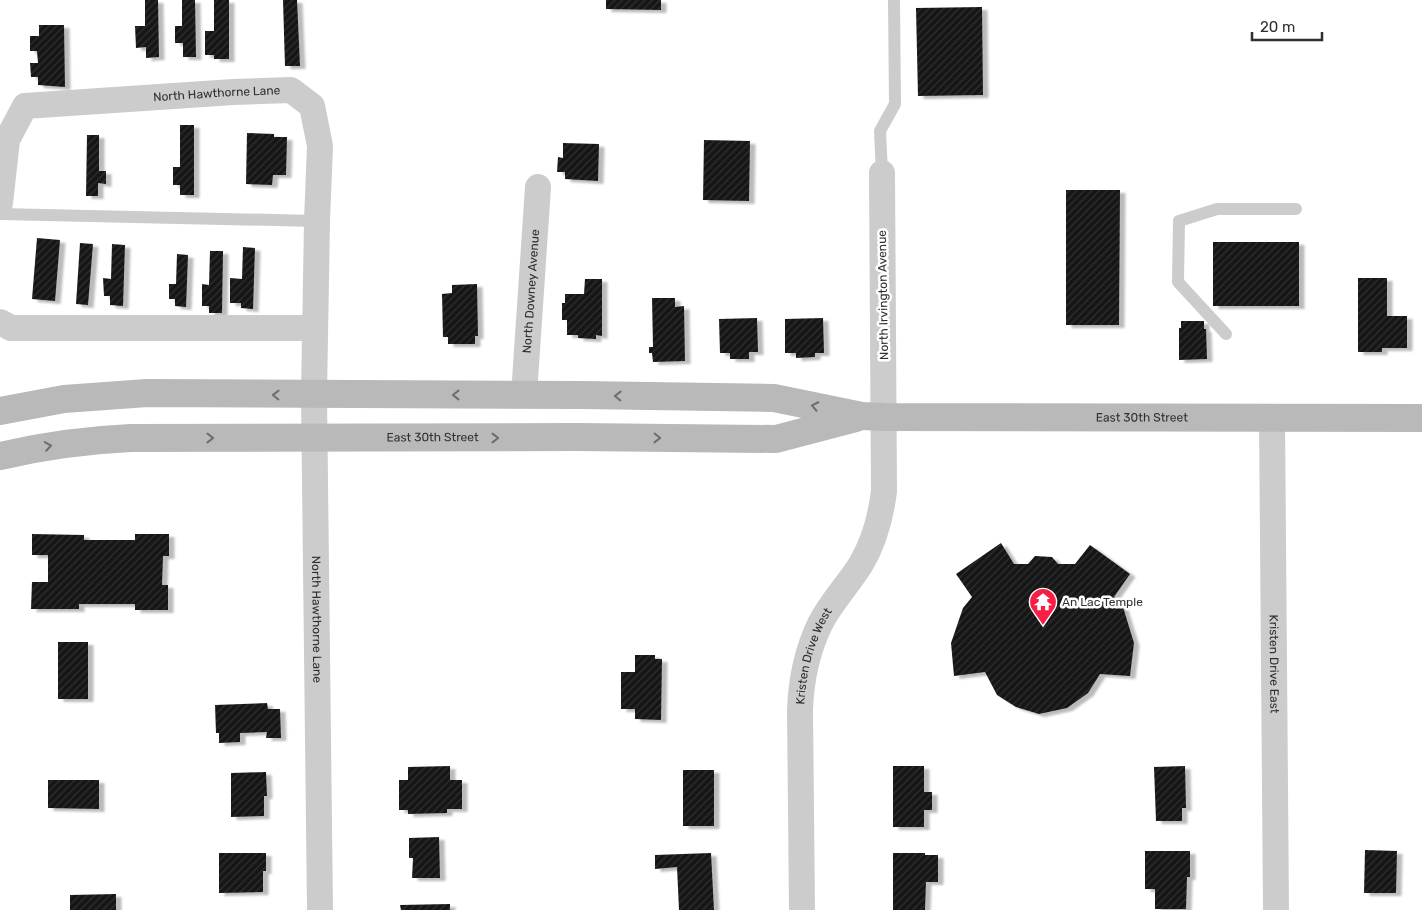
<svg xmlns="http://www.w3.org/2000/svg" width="1422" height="910" viewBox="0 0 1422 910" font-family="Rubik,sans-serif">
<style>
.building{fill:url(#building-hatch);filter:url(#shadow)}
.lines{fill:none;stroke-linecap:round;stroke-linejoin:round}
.lane{stroke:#ccc;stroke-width:12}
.street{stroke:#ccc;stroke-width:26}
.secondary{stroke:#b9b9b9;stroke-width:28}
.oneway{stroke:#6d6d6d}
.labels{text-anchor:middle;stroke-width:5;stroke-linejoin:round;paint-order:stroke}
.street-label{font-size:12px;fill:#2f2f2f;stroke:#fff}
.poi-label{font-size:12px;fill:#2f2f2f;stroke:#fff;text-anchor:start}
</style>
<defs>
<pattern id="building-hatch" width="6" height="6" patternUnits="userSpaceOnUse" patternTransform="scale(1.25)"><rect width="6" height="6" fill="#161616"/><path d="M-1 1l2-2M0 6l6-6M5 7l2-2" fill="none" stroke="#303030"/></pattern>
<filter id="shadow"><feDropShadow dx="5.5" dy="3" stdDeviation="1" flood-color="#0004"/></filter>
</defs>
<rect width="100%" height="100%" fill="#fff"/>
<g class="building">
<polygon points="145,0 158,0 159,57 146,58 146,47 136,48 135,26 145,26"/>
<polygon points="182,0 195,0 196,57 183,57 183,43 175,43 175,26 182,26"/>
<polygon points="214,0 229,0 229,59 214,59 214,55 205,55 205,31 214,31"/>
<polygon points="283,0 297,0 300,66 285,66"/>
<polygon points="606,0 661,0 661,10 606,9"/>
<polygon points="982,7 983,95 918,96 916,8"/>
<polygon points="39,25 64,25 65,87 38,85 38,77 31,77 30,63 38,63 37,51 30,51 30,36 39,36"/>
<polygon points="180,125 194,125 194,195 180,195 180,185 173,185 173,167 180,167"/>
<polygon points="247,133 274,134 274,137 287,137 286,175 273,175 272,185 246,184"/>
<polygon points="87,135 99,135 99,171 106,171 106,184 98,183 98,196 86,196"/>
<polygon points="704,140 750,141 749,201 703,200"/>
<polygon points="563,143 599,144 598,181 565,179 565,172 557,172 558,157 563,158"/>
<polygon points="1066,190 1120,190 1119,325 1066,325"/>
<polygon points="37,238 60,240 55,301 32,299"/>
<rect x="1213" y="242" width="86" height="64"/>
<polygon points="80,243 93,244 88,305 76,304"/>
<polygon points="112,244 125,245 123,306 110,305 110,296 104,296 103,278 111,279"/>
<polygon points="243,247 255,248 253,309 241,308 241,303 230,303 230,278 242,279"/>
<polygon points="210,251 223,251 222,313 209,313 209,306 202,306 202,284 209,285"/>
<polygon points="177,254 188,255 186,307 175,306 175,299 169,299 169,284 176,284"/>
<polygon points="1358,278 1387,278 1387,316 1407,316 1407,348 1382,348 1382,352 1358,352"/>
<polygon points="585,279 602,279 602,336 596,335 596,339 578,338 578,335 567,335 567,320 562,320 562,303 565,303 565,294 584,294"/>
<polygon points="477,284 478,336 475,336 475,344 448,344 448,337 443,337 442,294 452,293 452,285"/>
<polygon points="652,298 675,298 675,307 684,306 685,361 653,362 652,353 649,353 649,347 653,347"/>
<polygon points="757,318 758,352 749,352 749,359 730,359 730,353 720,353 719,319"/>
<polygon points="823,318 824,353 815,353 815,357 796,358 796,353 785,353 785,319"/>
<polygon points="1181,321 1204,321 1204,329 1206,329 1207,359 1179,360 1179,328 1181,328"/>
<polygon points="32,534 84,535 84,540 135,540 135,534 169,534 169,556 163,556 162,585 168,585 168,610 135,610 135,604 79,604 79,609 31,609 32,582 48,582 48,555 32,555"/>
<polygon points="1001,543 1014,564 1028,564 1035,556 1052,557 1058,564 1075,564 1090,545 1130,574 1114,597 1123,607 1134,643 1130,676 1100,674 1088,693 1067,708 1039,714 1016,707 997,695 985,672 954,676 951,643 963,608 972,597 956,574"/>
<rect x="58" y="642" width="30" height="57"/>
<polygon points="635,655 655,655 655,659 662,659 661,720 635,719 635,709 621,709 621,672 635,672"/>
<polygon points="267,703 268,709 280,709 281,738 266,738 267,732 240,733 240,742 219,743 219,733 216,733 215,705"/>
<polygon points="450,766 450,780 462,780 462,809 447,809 447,813 408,814 408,810 399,810 399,780 408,780 408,767"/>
<polygon points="893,766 924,766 924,792 932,792 932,810 924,810 924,827 893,827"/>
<polygon points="1185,766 1186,808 1182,808 1182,821 1156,821 1154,767"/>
<rect x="683" y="770" width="31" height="56"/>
<polygon points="266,772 267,796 264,796 264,816 231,817 231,773"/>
<polygon points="48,780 99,780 99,809 48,808"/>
<polygon points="439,837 440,878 412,878 413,858 409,858 409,838"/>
<polygon points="1365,850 1397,851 1396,893 1364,893"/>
<polygon points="1145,851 1190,851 1190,877 1187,877 1186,909 1155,909 1155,889 1145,889"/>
<polygon points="219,853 266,853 266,871 263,871 263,892 219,893"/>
<polygon points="711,853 714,910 679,910 677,867 655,869 655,855"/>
<polygon points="893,853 925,853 925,855 938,855 938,882 926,882 925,910 893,910"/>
<polygon points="116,894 116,910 70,910 70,895"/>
<polygon points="450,904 450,910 401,910 400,905"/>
</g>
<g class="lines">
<g class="lane">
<polyline points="882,173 880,131 895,104 894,0"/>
<polyline points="0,214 317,221"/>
<polyline points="1226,334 1178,282 1179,221 1217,209 1296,209"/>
</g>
<g class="street">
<path id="s1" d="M0 203 7 140 25 106 233 92 291 90 312 106 320 146 317 221 314 395 320 910"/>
<polyline points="0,322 11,328 315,328"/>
<path id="s2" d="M524 395 538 187"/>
<path id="s3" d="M1272 418 1276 910"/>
<path id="s4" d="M802 910 800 710C801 680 807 651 820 624 831 602 848 585 861 564 874 542 881 516 884 491L882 173"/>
</g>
<g class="secondary">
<path id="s5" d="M0 411 64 399 147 393 583 395 774 398 862 416 884 417 1422 418"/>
<path id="s6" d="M0 456C43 446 87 440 131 438L577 437 776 439 856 418"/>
</g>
</g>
<defs><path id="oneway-chevron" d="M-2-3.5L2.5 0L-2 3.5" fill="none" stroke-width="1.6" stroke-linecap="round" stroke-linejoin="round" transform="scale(1.25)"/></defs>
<g class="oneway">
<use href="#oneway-chevron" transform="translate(276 395) rotate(-179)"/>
<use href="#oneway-chevron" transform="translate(456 395) rotate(180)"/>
<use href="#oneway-chevron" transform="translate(618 396) rotate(-179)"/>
<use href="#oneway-chevron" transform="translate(815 406) rotate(-168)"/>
<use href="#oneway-chevron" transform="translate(210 438)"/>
<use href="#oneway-chevron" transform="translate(495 438)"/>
<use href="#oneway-chevron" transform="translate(657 438) rotate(1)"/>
<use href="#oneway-chevron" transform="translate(48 446) rotate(-9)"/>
</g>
<defs>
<symbol id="temple-pin" viewBox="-11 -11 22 30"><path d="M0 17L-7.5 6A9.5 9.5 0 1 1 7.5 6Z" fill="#f71f46" stroke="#fff"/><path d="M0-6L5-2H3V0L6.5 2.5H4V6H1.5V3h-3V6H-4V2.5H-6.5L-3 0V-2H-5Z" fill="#fff"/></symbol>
</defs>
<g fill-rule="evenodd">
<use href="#temple-pin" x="1027" y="586" width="32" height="43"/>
</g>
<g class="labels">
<g class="street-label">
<text dy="4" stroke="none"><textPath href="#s1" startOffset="294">North Hawthorne Lane</textPath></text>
<text dy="4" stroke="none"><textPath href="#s2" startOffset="104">North Downey Avenue</textPath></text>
<text transform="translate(883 295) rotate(-91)" y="4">North Irvington Avenue</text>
<text dy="4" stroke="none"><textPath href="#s5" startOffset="1145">East 30th Street</textPath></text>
<text dy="4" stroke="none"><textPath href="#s6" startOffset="434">East 30th Street</textPath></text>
<text dy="4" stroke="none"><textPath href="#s1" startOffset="909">North Hawthorne Lane</textPath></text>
<text dy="4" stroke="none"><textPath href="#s4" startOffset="256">Kristen Drive West</textPath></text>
<text dy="4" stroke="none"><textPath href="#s3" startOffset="246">Kristen Drive East</textPath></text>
</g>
<g class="poi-label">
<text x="1062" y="606">An Lac Temple</text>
</g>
</g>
<path d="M1252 32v8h70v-8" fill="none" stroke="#2f2f2f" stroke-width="2.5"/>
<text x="1260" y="32" font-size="15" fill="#2f2f2f" stroke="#ffffff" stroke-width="4" paint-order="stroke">20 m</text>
</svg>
